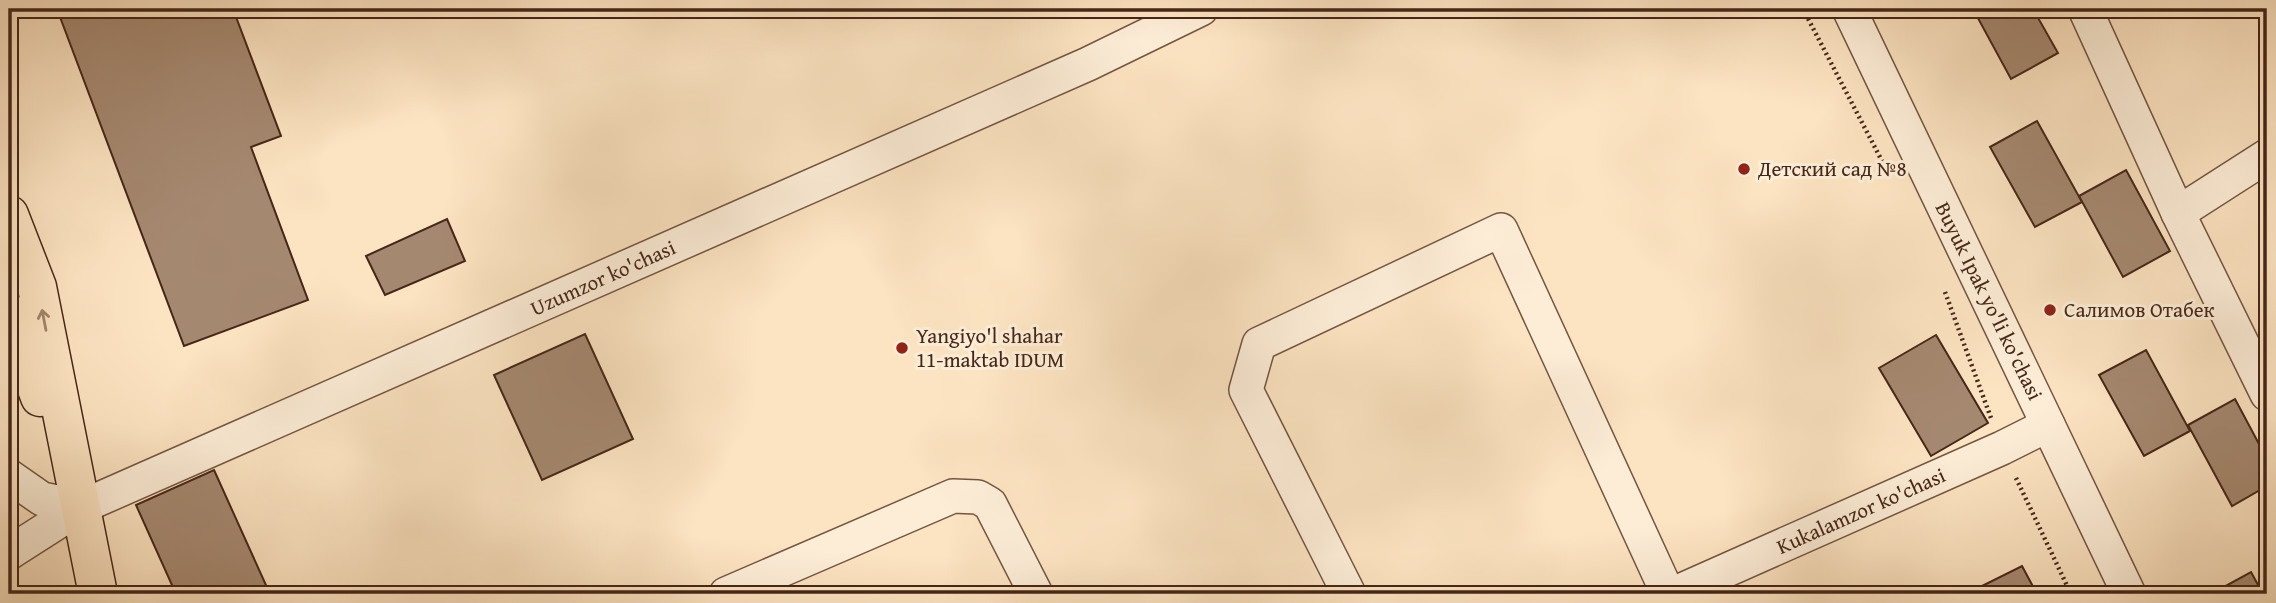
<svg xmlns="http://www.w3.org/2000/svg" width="2276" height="603" viewBox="0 0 2276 603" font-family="'Gentium Book Plus',serif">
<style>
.building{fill:#a58870;stroke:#462618;stroke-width:2}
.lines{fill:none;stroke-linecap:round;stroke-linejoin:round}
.minor-casing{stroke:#745542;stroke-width:36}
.major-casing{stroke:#462618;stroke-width:41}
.path{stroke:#462618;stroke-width:4.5;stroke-dasharray:2 3.5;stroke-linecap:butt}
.minor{stroke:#fdedd7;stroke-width:33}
.major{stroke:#fce3c1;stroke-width:38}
.oneway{stroke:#a1846c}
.poi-dot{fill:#8f2418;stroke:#fdedd7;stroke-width:2.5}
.labels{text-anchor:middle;stroke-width:6;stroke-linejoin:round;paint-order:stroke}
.poi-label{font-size:21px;fill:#462618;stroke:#fdedd7;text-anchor:start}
.street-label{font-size:21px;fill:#462618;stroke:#fdedd7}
</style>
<rect width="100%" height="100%" fill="#fce3c1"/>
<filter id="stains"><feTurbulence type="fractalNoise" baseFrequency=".00286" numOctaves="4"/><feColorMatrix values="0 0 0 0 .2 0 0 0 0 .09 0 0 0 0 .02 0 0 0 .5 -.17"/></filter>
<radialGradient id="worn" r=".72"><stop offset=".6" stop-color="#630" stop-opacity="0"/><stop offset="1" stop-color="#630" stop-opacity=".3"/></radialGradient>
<g class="building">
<polygon points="57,9 233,9 281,136 251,147 308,300 184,346"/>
<polygon points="1973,9 2033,9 2058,53 2011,79"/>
<polygon points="2037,121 2082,202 2035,227 1990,147"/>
<polygon points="2126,170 2170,251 2123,277 2079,196"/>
<polygon points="447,219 465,261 385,295 366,256"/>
<polygon points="585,334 633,439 542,480 494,375"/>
<polygon points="1936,335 1988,423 1931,456 1879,368"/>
<polygon points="2146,350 2190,431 2144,456 2099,375"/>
<polygon points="2235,399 2267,459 2267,486 2232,506 2188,425"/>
<polygon points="214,470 270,594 176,594 136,505"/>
<polygon points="2022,566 2037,594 1966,594"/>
<polygon points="2251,572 2263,594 2211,594"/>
</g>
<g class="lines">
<defs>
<g id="minor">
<polyline points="1849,9 2129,594"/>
<polyline points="2085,9 2178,213 2267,394"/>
<polyline points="2178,213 2267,156"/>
<polyline points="9,476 42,499 81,507"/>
<polyline points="9,553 81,507 1088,64 1201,9"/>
<polyline points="726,594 953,496 978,497 990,504 1036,594"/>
<polyline points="1349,594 1246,390 1259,344 1501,230 1668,594"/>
<polyline points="1673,594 2002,448 2048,425"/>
</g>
<g id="major">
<polyline points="9,215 37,287 98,594"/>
<polyline points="9,313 40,397"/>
</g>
</defs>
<use href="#minor" class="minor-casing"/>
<use href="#major" class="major-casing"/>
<g class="path">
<polyline points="1803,9 1882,161"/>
<polyline points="1945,292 1991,418"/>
<polyline points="2016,478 2071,594"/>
</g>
<use href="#minor" class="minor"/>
<use href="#major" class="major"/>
</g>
<defs><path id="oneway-shaft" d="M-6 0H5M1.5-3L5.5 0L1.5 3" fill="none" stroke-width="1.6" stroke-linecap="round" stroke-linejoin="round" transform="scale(1.75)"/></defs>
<use class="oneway" href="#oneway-shaft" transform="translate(44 320) rotate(-101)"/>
<g class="poi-dot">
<circle cx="1744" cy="169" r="7"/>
<circle cx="2050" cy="310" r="7"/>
<circle cx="902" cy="348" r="7"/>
</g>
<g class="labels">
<g class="poi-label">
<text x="1758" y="176">Детский сад №8</text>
<text x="2064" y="317">Салимов Отабек</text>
<text x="916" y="343">Yangiyo'l shahar<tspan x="916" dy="24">11-maktab IDUM</tspan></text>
</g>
<g class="street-label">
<text transform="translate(603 278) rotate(-24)" y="7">Uzumzor ko'chasi</text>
<text transform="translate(1989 301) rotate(64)" y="7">Buyuk Ipak yo'li ko'chasi</text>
<text transform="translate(1861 511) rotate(-24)" y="7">Kukalamzor ko'chasi</text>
</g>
</g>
<rect width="2276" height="603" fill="none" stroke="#fce3c1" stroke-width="35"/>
<rect x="10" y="10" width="2255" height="582" fill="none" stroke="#462618" stroke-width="3.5"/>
<rect x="18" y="18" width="2241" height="568" fill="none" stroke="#462618" stroke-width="2"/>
<rect width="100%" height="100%" filter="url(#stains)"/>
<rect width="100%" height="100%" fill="url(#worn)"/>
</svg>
